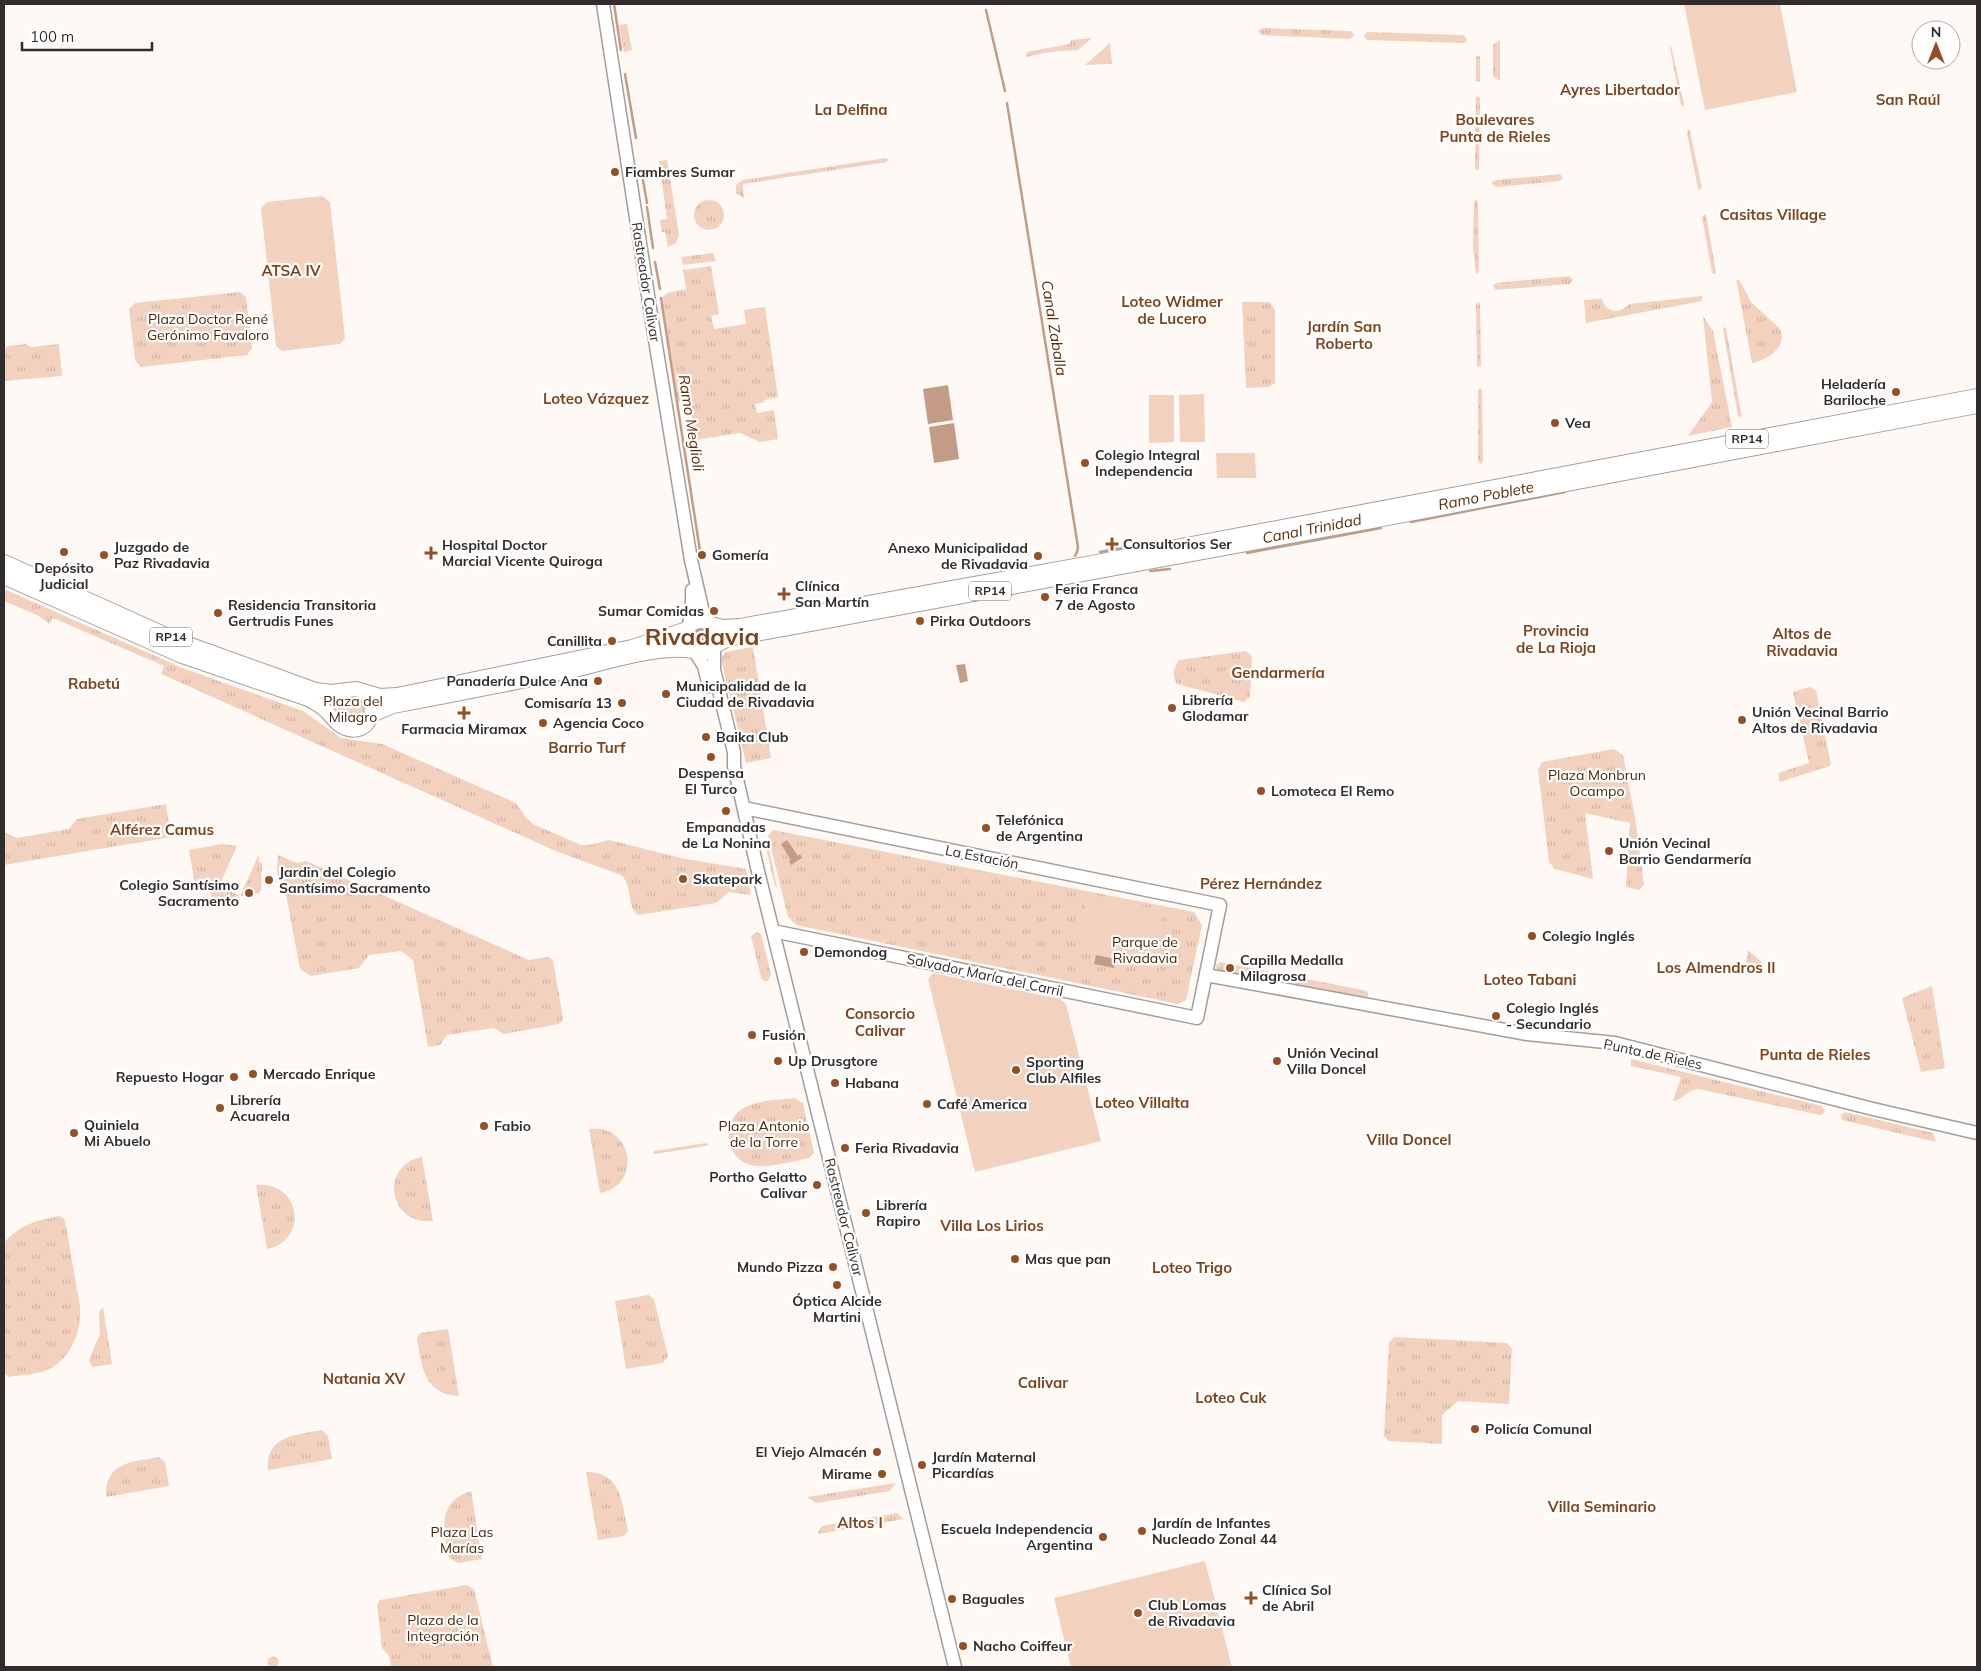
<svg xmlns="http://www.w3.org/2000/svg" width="1981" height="1671" viewBox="0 0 1981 1671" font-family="Mulish,sans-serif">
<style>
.grass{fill:url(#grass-tufts)}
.pitch{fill:#f3d1bf}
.water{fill:#c49c85}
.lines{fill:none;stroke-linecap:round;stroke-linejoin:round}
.stream{stroke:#c49c85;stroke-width:2.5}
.secondary-casing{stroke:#a39d9b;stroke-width:15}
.primary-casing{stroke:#a39d9b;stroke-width:16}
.secondary{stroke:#fff;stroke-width:12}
.primary{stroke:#fff;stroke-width:14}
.poi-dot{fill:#945023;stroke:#fff;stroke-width:2}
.labels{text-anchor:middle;stroke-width:4.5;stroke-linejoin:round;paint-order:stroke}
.shield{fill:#fff;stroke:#6e6c6b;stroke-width:1}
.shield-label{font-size:12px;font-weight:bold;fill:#302d2c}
.poi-label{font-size:14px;font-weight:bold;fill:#302d2c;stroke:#fff;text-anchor:start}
.street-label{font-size:14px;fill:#302d2c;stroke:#fff}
.park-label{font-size:14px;fill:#4b2408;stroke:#fff}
.neighbourhood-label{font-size:15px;font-weight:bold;fill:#81441a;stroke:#fff}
.water-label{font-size:15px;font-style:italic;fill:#602d06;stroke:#fff}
.town-label{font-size:24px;font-weight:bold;fill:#81441a;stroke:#fff}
</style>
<defs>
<pattern id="grass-tufts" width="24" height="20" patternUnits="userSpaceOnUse" patternTransform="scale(1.25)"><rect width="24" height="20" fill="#f3d1bf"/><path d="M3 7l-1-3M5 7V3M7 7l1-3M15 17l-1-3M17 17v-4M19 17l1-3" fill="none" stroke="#d1b4a4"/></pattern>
</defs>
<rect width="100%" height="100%" fill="#fff9f6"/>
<g class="grass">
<polygon points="627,24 632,50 624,52 619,25"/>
<polygon points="1262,28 1351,31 1354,35 1350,39 1261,35 1258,31"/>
<polygon points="1367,32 1464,35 1467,40 1464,43 1367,40 1364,36"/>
<polygon points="1092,38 1078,50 1050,52 1026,57 1027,52 1069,44 1071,40"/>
<polygon points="1500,40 1500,80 1498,80 1493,76 1493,45"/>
<polygon points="1110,43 1112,64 1085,65"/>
<polygon points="1671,46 1684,104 1683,106 1681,105 1670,48"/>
<polygon points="1478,55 1480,57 1480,81 1478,82 1476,81 1476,57"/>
<polygon points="1478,96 1480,98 1479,169 1477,170 1475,169 1476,97"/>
<polygon points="1688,130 1690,131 1702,188 1700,190 1698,189 1687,133"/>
<polygon points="886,158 888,159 887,162 743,184 744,198 736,193 736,185 742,180"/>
<polygon points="667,160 679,235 676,243 668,247 665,232 662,232 660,220 667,219 659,161"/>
<polygon points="1560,174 1563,178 1560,181 1496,187 1492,184 1492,182 1496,180"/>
<circle cx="709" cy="215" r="15"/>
<polygon points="1477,200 1478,202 1479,272 1476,274 1473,248 1474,201"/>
<polygon points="1704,215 1706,215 1716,272 1715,274 1712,273 1702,217"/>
<polygon points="713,253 716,261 683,265 681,257"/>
<polygon points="711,266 719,314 711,316 714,329 746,324 744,310 765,307 778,397 764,400 765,402 755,404 757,413 774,410 778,439 760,442 740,433 695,440 690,401 678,402 662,298 667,293 686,289 683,270"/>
<polygon points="1569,276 1573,280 1570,284 1496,290 1493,286 1496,283"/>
<path d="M1736 279 1740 281 1751 302 1780 329C1788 347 1767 360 1752 363Z"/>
<polygon points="240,292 246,297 252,348 247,355 141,367 135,360 129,309 135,303"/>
<path d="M1702 296V301L1586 323 1584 300 1602 299C1606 313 1620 315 1629 304Z"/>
<polygon points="1242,302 1270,302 1275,310 1275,383 1269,387 1246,388"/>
<polygon points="1479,302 1480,304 1481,366 1479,367 1477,366 1476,304"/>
<polygon points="1703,316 1713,331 1732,427 1688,436 1712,402"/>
<polygon points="1724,327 1726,328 1742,418 1738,416 1723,329"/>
<polygon points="26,344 31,347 59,344 62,376 4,381 4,349 8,346"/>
<polygon points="1480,388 1482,390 1483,461 1481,464 1478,462 1478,390"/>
<path d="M4 589 180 667 303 711 341 738 382 744 516 803 527 819 533 824 581 845H590L609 840 681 858 746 869 751 895 729 892 716 903 638 915C626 906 633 885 621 875L558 852 161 674 164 666 53 618 49 624 39 616 4 601Z"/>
<polygon points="753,647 771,758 746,763 721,659 725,652"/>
<path d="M1246 651 1252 656 1250 697 1244 702 1177 684C1172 676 1173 668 1179 660Z"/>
<polygon points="1809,687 1816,690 1831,764 1830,766 1780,782 1778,773 1809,763 1793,692"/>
<circle cx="352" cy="709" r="14"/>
<polygon points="1614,749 1623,755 1635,817 1644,885 1639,890 1626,887 1630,823 1585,813 1593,879 1555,869 1549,862 1538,769 1542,762"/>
<polygon points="166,804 171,837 4,865 4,832 17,838 69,829 77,819"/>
<polygon points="773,830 1194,912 1202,925 1186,1000 1178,1004 796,925 788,917 768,836"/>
<polygon points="764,839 767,839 777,887 775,886"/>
<polygon points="222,844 237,846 219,886 240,896 259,854 259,862 262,863 261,890 259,893 213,901 210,889 196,891 189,850"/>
<polygon points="278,855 297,863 306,861 529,960 548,957 553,960 563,1019 559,1024 504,1034 494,1028 447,1035 440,1045 428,1047 413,960 401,951 369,955 359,968 311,976 300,969 285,889 280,889 277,870"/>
<polygon points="757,932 761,934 771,974 768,981 764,981 761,978 751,936"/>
<polygon points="1748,950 1764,964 1761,972 1744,975"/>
<polygon points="1221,962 1367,991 1368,996 1366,999 1218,972 1216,965"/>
<polygon points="1932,986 1945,1068 1921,1072 1902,998"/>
<path d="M1631 1059 1822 1106 1825 1111 1823 1114 1820 1115 1699 1089C1686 1090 1682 1101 1673 1101L1681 1077 1631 1066Z"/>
<path d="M794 1098 803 1103 814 1153 809 1158C794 1161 770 1168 756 1166 725 1163 719 1121 745 1107 759 1100 780 1100 794 1098Z"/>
<polygon points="1845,1112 1933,1133 1936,1142 1842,1120 1841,1115"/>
<path d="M589 1129C633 1123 643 1186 600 1193Z"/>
<polygon points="706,1143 708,1145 706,1146 655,1154 653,1153 654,1151"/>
<path d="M422 1157 433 1221C388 1226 379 1165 422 1157Z"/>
<path d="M256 1185C300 1180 310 1240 267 1249Z"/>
<path d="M60 1216 65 1220 80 1307C82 1332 70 1362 44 1371 33 1375 20 1375 9 1377L4 1373V1243C19 1225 37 1220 60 1216Z"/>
<polygon points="648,1295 654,1299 668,1356 663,1363 626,1369 615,1301"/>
<polygon points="103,1307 112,1364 92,1367 89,1360 100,1334 99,1312"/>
<path d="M448 1329 459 1396C424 1395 421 1365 417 1338L420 1333Z"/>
<polygon points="1395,1337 1507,1343 1512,1349 1509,1404 1458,1401 1442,1415 1442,1444 1389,1441 1384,1436 1389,1342"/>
<path d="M322 1430 328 1436 332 1459 268 1470C265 1435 297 1435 322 1430Z"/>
<path d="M159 1457 165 1462 169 1486 106 1497C105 1461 133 1462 159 1457Z"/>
<path d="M586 1472C622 1471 622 1504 628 1531L624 1536 598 1540Z"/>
<polygon points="896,1483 890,1491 816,1503 807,1497"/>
<path d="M471 1491 482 1559 458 1563 449 1558C444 1531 436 1502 471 1491Z"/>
<polygon points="897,1513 904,1519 819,1534 818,1532 822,1526"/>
<polygon points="467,1585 474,1589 493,1667 391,1667 389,1656 382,1648 377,1605 380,1600"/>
<circle cx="273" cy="1662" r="5.5"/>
</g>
<g class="pitch">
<polygon points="1684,4 1780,4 1797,92 1705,110"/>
<polygon points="322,196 330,202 345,338 340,344 282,351 276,346 261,208 267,202"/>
<polygon points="1204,394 1205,442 1180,442 1179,395"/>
<polygon points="1149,395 1174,395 1174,442 1149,443"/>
<polygon points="1216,453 1255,453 1256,478 1217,478"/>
<polygon points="690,868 696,870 695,883 710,884 710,892 669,893 672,871 689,875"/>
<polygon points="1087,895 1163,910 1154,958 1077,943"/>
<polygon points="933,973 1060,999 1066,1004 1101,1141 975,1172 928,979"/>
<polygon points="1205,1561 1232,1667 1071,1667 1054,1598"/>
</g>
<g class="water">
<polygon points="948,385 953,420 928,424 923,389"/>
<polygon points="954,423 959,459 934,463 929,427"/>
<circle cx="702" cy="636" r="10"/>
<polygon points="965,664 968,681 960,683 956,665"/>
<polygon points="787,840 798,856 800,854 802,858 791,865 789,861 791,860 781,844"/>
<polygon points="1096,955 1115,959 1114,968 1094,964"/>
</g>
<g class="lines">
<g class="stream">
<polyline points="614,4 621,50"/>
<polyline points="986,10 1005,91"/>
<polyline points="625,74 636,138"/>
<polyline points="1007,103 1078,547 1077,552 1075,556"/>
<polyline points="641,169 647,203"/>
<polyline points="647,207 653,248"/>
<polyline points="655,262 660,289"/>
<polyline points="661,298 700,551"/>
<polyline points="1411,522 1565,492"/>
<polyline points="1100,552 1121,548"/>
<polyline points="1247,553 1381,528"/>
<polyline points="1150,571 1170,569"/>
</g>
<defs>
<g id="secondary">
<polyline points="603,4 652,321 691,560 703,612 710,623"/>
<polyline points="688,628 692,610 692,590"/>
<polyline points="714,647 714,670 734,752 734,766 757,867 955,1667"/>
<polyline points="695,652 704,666 709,686"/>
<polyline points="744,808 1220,905 1197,1018 773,931"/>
<polyline points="1206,975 1527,1034 1615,1043 1873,1109 1977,1133"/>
</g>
<g id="primary">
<polyline points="4,562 177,640 316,690 331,692 356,689 380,696 397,695 632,647 687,629"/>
<path d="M4 577 182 656 308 699C314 702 320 705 325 710 332 716 336 725 345 728 369 737 381 707 363 692"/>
<circle cx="701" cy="637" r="16"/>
<polyline points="711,624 723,627 740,626 1086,564 1977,396"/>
<polyline points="715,646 728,639 1372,521 1977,406"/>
<path d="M372 715 393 706C451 695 508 684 566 672 602 664 658 645 693 651"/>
</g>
</defs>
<use href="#secondary" class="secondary-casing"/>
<use href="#primary" class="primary-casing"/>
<use href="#secondary" class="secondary"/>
<use href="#primary" class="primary"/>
</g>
<g class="poi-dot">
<circle cx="615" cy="172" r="5"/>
<circle cx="1896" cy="392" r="5"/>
<circle cx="1555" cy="423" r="5"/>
<circle cx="1085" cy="463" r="5"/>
<path d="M1109.5 536.5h5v5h5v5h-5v5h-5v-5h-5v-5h5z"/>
<circle cx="64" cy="552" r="5"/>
<path d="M428.5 545.5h5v5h5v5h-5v5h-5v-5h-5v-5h5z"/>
<circle cx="104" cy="555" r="5"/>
<circle cx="702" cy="555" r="5"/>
<circle cx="1038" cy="556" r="5"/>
<path d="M781.5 586.5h5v5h5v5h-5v5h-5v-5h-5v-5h5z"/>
<circle cx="1045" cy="597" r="5"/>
<circle cx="714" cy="611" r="5"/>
<circle cx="218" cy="613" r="5"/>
<circle cx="920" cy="621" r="5"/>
<circle cx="612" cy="641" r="5"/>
<circle cx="598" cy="681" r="5"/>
<circle cx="666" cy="694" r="5"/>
<circle cx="622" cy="703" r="5"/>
<circle cx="1172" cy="708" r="5"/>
<path d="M461.5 705.5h5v5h5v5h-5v5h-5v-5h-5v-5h5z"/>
<circle cx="1742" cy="720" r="5"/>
<circle cx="543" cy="723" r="5"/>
<circle cx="706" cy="737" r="5"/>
<circle cx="711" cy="757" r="5"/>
<circle cx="1261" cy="791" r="5"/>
<circle cx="726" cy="811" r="5"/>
<circle cx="986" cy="828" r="5"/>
<circle cx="1609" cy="851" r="5"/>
<circle cx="683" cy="879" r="5"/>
<circle cx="269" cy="880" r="5"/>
<circle cx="249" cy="893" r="5"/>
<circle cx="1532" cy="936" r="5"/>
<circle cx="804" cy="952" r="5"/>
<circle cx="1230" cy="968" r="5"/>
<circle cx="1496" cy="1016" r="5"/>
<circle cx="752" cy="1035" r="5"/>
<circle cx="778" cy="1061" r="5"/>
<circle cx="1277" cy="1061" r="5"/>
<circle cx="1016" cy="1070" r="5"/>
<circle cx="253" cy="1074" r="5"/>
<circle cx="234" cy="1077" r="5"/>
<circle cx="835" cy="1083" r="5"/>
<circle cx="927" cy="1104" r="5"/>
<circle cx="220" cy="1108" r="5"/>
<circle cx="484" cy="1126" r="5"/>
<circle cx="74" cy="1133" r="5"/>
<circle cx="845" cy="1148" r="5"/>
<circle cx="817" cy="1185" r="5"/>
<circle cx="866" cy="1213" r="5"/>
<circle cx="1015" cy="1259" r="5"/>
<circle cx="833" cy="1267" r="5"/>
<circle cx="837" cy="1285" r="5"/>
<circle cx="1475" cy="1429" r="5"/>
<circle cx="877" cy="1452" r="5"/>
<circle cx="922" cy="1465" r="5"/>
<circle cx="882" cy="1474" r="5"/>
<circle cx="1142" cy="1531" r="5"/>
<circle cx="1103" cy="1537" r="5"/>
<path d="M1248.5 1590.5h5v5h5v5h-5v5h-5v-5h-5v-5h5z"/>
<circle cx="952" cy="1599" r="5"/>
<circle cx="1138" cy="1613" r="5"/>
<circle cx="963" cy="1646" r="5"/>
</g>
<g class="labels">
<g class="shield">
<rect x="1726" y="429.5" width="42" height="19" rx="4"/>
<rect x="969" y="581.5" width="42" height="19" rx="4"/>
<rect x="150" y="627.5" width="42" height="19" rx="4"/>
</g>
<g class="shield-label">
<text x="1747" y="443">RP14</text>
<text x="990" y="595">RP14</text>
<text x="171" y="641">RP14</text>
</g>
<g class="poi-label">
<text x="625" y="177">Fiambres Sumar</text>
<text x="1886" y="389" text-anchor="end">Heladería<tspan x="1886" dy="16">Bariloche</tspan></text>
<text x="1565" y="428">Vea</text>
<text x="1095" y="460">Colegio Integral<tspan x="1095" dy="16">Independencia</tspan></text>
<text x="1123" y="549">Consultorios Ser</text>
<text x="442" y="550">Hospital Doctor<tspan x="442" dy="16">Marcial Vicente Quiroga</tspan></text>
<text x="114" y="552">Juzgado de<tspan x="114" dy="16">Paz Rivadavia</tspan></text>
<text x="1028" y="553" text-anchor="end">Anexo Municipalidad<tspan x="1028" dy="16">de Rivadavia</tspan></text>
<text x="712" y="560">Gomería</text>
<text x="64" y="573" text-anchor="middle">Depósito<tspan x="64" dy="16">Judicial</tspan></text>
<text x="795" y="591">Clínica<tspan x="795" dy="16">San Martín</tspan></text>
<text x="1055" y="594">Feria Franca<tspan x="1055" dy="16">7 de Agosto</tspan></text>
<text x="228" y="610">Residencia Transitoria<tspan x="228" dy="16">Gertrudis Funes</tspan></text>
<text x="704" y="616" text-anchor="end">Sumar Comidas</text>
<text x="930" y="626">Pirka Outdoors</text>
<text x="602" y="646" text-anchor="end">Canillita</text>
<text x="588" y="686" text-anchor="end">Panadería Dulce Ana</text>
<text x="676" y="691">Municipalidad de la<tspan x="676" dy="16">Ciudad de Rivadavia</tspan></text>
<text x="1182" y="705">Librería<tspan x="1182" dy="16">Glodamar</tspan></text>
<text x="612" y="708" text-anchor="end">Comisaría 13</text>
<text x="1752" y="717">Unión Vecinal Barrio<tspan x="1752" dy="16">Altos de Rivadavia</tspan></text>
<text x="553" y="728">Agencia Coco</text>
<text x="464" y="734" text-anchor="middle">Farmacia Miramax</text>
<text x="716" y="742">Baika Club</text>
<text x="711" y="778" text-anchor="middle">Despensa<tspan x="711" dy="16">El Turco</tspan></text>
<text x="1271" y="796">Lomoteca El Remo</text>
<text x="996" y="825">Telefónica<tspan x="996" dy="16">de Argentina</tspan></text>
<text x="726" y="832" text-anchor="middle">Empanadas<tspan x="726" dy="16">de La Nonina</tspan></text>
<text x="1619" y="848">Unión Vecinal<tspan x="1619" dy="16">Barrio Gendarmería</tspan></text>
<text x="279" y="877">Jardin del Colegio<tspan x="279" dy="16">Santísimo Sacramento</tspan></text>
<text x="693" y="884">Skatepark</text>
<text x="239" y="890" text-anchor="end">Colegio Santísimo<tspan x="239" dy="16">Sacramento</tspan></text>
<text x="1542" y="941">Colegio Inglés</text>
<text x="814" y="957">Demondog</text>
<text x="1240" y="965">Capilla Medalla<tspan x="1240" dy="16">Milagrosa</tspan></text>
<text x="1506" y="1013">Colegio Inglés<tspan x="1506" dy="16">- Secundario</tspan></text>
<text x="762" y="1040">Fusión</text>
<text x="1287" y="1058">Unión Vecinal<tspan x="1287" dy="16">Villa Doncel</tspan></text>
<text x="788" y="1066">Up Drusgtore</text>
<text x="1026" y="1067">Sporting<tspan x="1026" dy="16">Club Alfiles</tspan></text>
<text x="263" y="1079">Mercado Enrique</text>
<text x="224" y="1082" text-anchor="end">Repuesto Hogar</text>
<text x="845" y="1088">Habana</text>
<text x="230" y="1105">Librería<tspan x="230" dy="16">Acuarela</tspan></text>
<text x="937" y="1109">Café America</text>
<text x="84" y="1130">Quiniela<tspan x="84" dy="16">Mi Abuelo</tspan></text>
<text x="494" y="1131">Fabio</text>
<text x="855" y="1153">Feria Rivadavia</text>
<text x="807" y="1182" text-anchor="end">Portho Gelatto<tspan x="807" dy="16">Calivar</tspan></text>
<text x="876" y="1210">Librería<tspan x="876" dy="16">Rapiro</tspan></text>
<text x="1025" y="1264">Mas que pan</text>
<text x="823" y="1272" text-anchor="end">Mundo Pizza</text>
<text x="837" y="1306" text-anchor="middle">Óptica Alcide<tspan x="837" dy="16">Martini</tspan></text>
<text x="1485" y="1434">Policía Comunal</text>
<text x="867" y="1457" text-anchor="end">El Viejo Almacén</text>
<text x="932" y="1462">Jardín Maternal<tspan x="932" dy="16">Picardías</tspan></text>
<text x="872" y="1479" text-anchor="end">Mirame</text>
<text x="1152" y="1528">Jardín de Infantes<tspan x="1152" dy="16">Nucleado Zonal 44</tspan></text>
<text x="1093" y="1534" text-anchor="end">Escuela Independencia<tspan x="1093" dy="16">Argentina</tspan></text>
<text x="1262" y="1595">Clínica Sol<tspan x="1262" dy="16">de Abril</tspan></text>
<text x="962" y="1604">Baguales</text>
<text x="1148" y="1610">Club Lomas<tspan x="1148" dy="16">de Rivadavia</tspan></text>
<text x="973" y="1651">Nacho Coiffeur</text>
</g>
<g class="street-label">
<text transform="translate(646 282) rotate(81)" y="5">Rastreador Calivar</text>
<text transform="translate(982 857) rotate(11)" y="5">La Estación</text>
<text transform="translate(985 975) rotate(12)" y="5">Salvador María del Carril</text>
<text transform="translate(1653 1054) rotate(12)" y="5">Punta de Rieles</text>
<text transform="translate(844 1217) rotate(76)" y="5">Rastreador Calivar</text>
</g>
<g class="park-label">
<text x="208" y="324">Plaza Doctor René<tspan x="208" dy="16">Gerónimo Favaloro</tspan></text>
<text x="353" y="706">Plaza del<tspan x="353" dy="16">Milagro</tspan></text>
<text x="1597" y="780">Plaza Monbrun<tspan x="1597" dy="16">Ocampo</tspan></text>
<text x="1145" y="947">Parque de<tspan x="1145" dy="16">Rivadavia</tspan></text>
<text x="764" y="1131">Plaza Antonio<tspan x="764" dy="16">de la Torre</tspan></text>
<text x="462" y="1537">Plaza Las<tspan x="462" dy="16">Marías</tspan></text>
<text x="443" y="1625">Plaza de la<tspan x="443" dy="16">Integración</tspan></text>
</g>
<g class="neighbourhood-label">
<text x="1620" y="95">Ayres Libertador</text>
<text x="1908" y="105">San Raúl</text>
<text x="851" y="115">La Delfina</text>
<text x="1495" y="125">Boulevares<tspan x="1495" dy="17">Punta de Rieles</tspan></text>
<text x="1773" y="220">Casitas Village</text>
<text x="291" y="276">ATSA IV</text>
<text x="1172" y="307">Loteo Widmer<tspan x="1172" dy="17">de Lucero</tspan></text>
<text x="1344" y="332">Jardín San<tspan x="1344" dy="17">Roberto</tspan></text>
<text x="596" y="404">Loteo Vázquez</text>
<text x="1556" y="636">Provincia<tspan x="1556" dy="17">de La Rioja</tspan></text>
<text x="1802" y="639">Altos de<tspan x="1802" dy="17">Rivadavia</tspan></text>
<text x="1278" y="678">Gendarmería</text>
<text x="94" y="689">Rabetú</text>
<text x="587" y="753">Barrio Turf</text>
<text x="162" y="835">Alférez Camus</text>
<text x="1261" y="889">Pérez Hernández</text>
<text x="1716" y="973">Los Almendros II</text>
<text x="1530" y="985">Loteo Tabani</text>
<text x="880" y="1019">Consorcio<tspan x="880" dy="17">Calivar</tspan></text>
<text x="1815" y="1060">Punta de Rieles</text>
<text x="1142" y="1108">Loteo Villalta</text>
<text x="1409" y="1145">Villa Doncel</text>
<text x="992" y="1231">Villa Los Lirios</text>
<text x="1192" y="1273">Loteo Trigo</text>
<text x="364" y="1384">Natania XV</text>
<text x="1043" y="1388">Calivar</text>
<text x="1231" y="1403">Loteo Cuk</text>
<text x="1602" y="1512">Villa Seminario</text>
<text x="860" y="1528">Altos I</text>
</g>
<g class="water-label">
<text transform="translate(1054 328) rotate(81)" y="5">Canal Zaballa</text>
<text transform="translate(691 423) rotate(81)" y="5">Ramo Meglioli</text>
<text transform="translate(1486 496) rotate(-11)" y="5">Ramo Poblete</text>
<text transform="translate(1312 529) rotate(-11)" y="5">Canal Trinidad</text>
</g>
<g class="town-label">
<text x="702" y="645">Rivadavia</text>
</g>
</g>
<rect width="1981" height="1671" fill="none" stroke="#302d2c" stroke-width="10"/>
<g transform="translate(1936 45)"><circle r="24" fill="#ffffff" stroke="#acabab"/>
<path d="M0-4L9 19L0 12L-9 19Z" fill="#945023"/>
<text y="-8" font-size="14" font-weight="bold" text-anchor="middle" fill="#302d2c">N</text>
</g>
<path d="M22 42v8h130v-8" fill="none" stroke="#302d2c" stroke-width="2.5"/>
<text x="30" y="42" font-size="15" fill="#302d2c" stroke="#ffffff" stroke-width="4" paint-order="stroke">100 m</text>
</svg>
